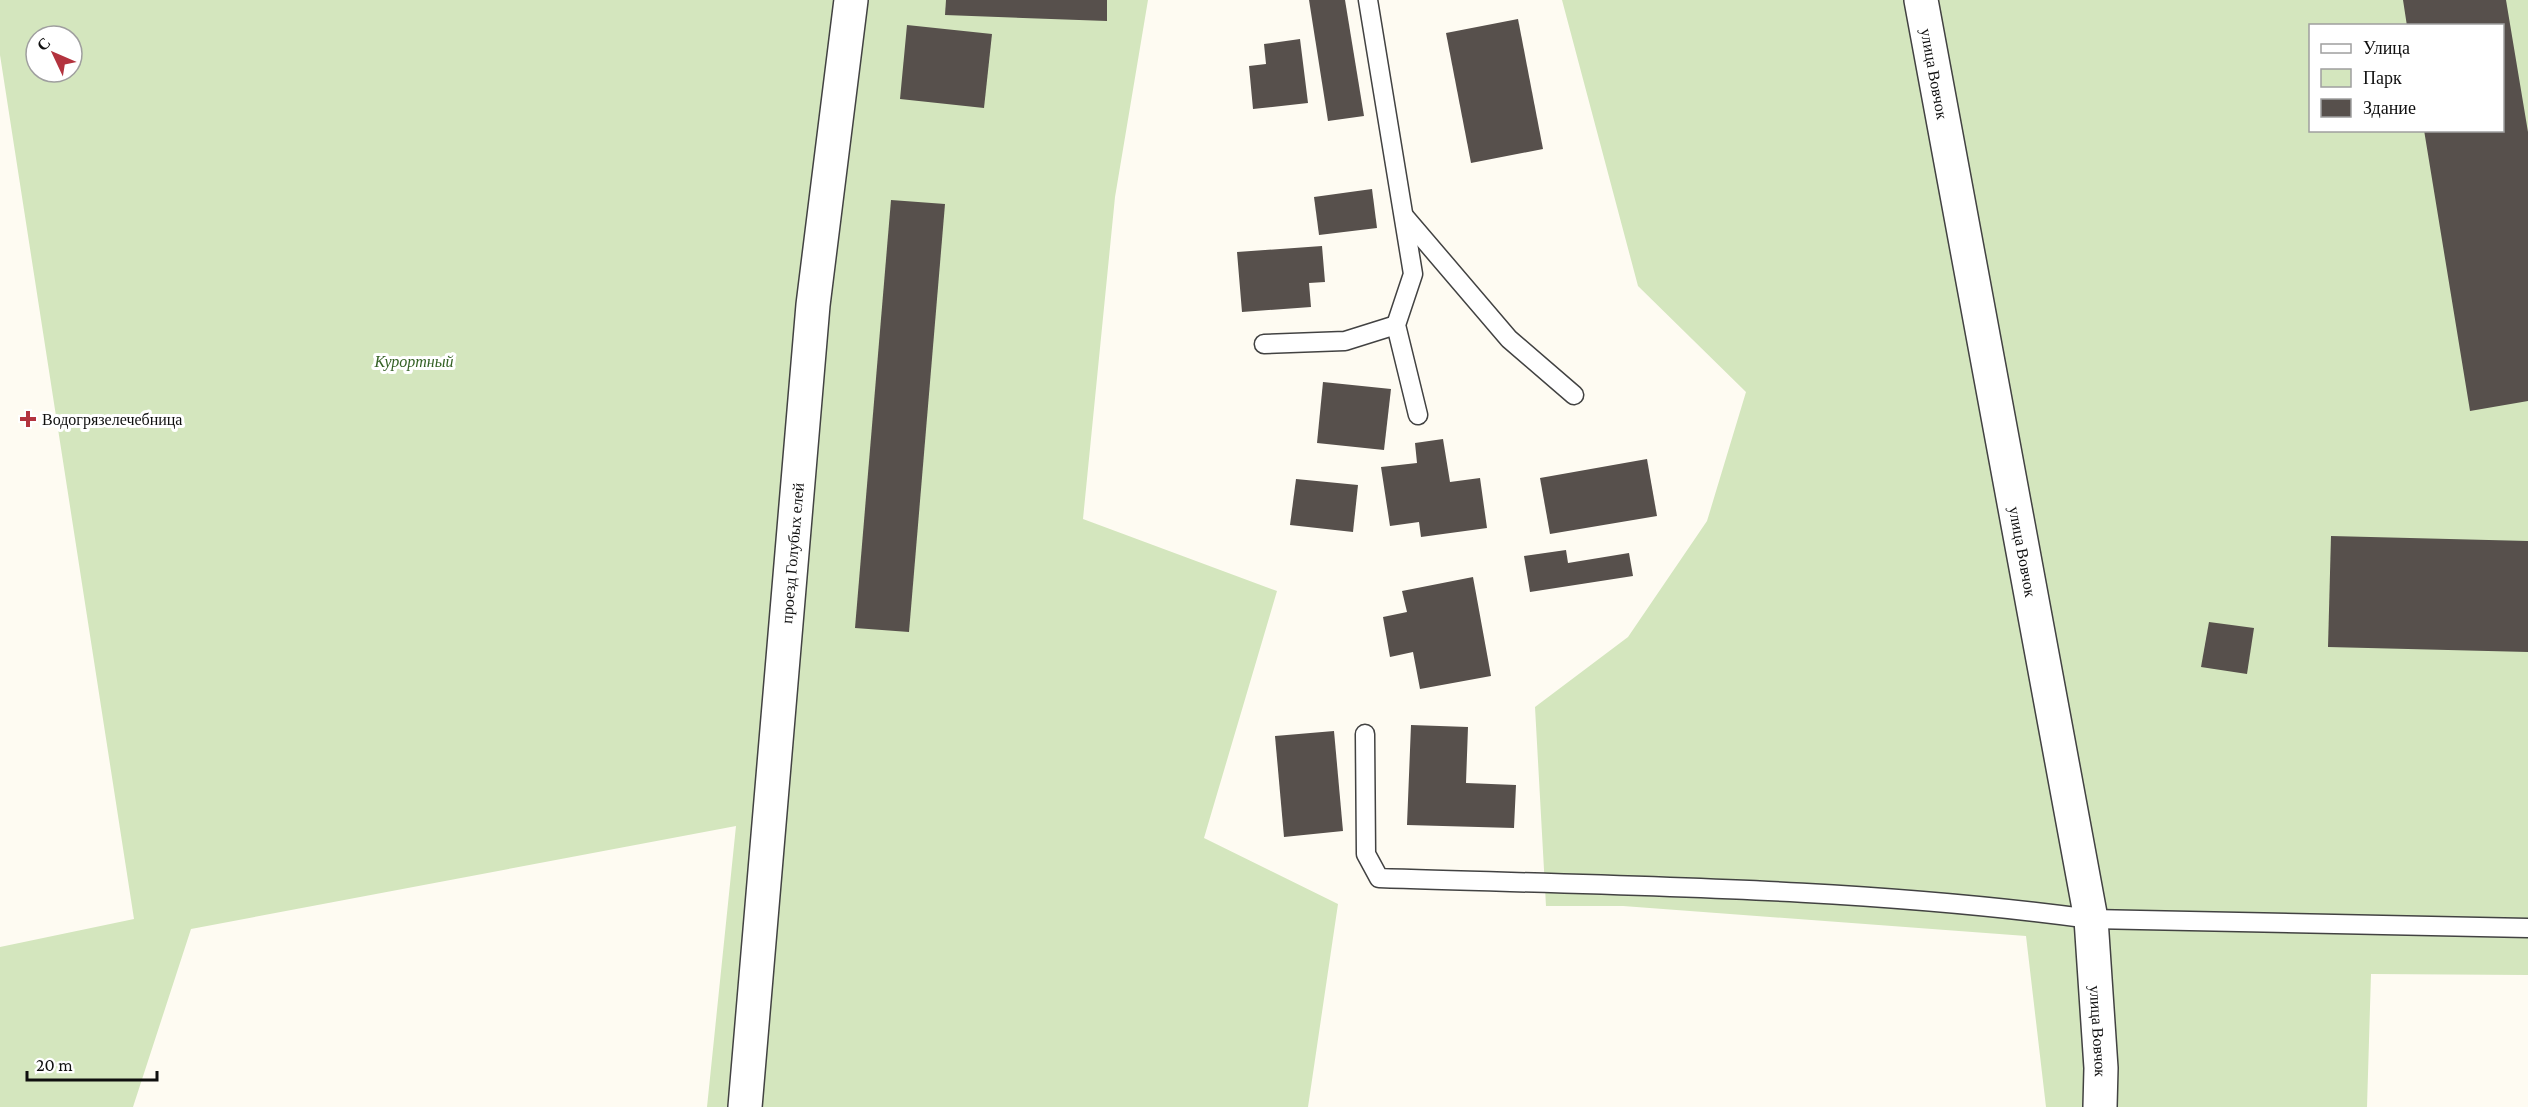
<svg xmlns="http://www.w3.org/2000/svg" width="2528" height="1107" viewBox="0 0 2528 1107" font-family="'Crimson Pro',serif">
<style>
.green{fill:#d4e6be;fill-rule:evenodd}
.building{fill:#57504c}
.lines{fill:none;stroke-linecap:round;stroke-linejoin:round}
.service-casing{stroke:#424242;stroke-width:21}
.minor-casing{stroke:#424242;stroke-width:36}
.tertiary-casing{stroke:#424242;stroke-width:36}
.service{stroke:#fff;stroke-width:18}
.minor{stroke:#fff;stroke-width:33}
.tertiary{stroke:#fff;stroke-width:33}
.poi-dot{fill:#b3333e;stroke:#fff;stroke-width:2}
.labels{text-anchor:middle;stroke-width:6;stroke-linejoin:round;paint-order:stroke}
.street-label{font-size:16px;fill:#0f0f0f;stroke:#fff}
.park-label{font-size:16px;font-style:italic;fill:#346125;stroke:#fff}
.poi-label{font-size:16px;fill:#0f0f0f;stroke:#fff;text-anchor:start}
</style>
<rect width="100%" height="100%" fill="#fefbf2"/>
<g class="green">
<path d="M0 0H1148L1115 197 1083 519 1277 591 1204 838 1338 904 1308 1107H707L736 826 191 929 133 1107H0V947L134 919 0 55ZM36 36H72V72H36Z"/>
<path d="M1562 0H2528V975L2371 974 2367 1107H2046L2026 936 1623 906H1546L1535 707 1628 637 1707 521 1746 392 1638 286ZM2310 26H2502V130H2310Z"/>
</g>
<g class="building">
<polygon points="946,0 1107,0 1107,21 945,15"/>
<polygon points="1309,0 1345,0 1364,116 1328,121"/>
<polygon points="2403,0 2506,0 2528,132 2528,401 2470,411 2424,130 2502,130 2502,26 2407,26"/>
<polygon points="1518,19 1543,149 1471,163 1446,33"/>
<polygon points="907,25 992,34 984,108 900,99"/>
<polygon points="1300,39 1308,103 1253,109 1249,66 1266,64 1264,44"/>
<polygon points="1372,189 1377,228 1319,235 1314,197"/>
<polygon points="891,200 945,204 909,632 855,628"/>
<polygon points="1322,246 1325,282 1309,283 1311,307 1242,312 1237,252"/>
<polygon points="1323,382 1391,389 1384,450 1317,443"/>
<polygon points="1443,439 1450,482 1480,478 1487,528 1421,537 1419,522 1390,526 1381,467 1417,463 1415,443"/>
<polygon points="1647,459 1657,516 1550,534 1540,478"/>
<polygon points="1296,479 1358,485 1353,532 1290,525"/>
<polygon points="2331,536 2528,541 2528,652 2328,647"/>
<polygon points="1566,550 1568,563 1629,553 1633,576 1530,592 1524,556"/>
<polygon points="1473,577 1491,676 1420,689 1413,652 1390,657 1383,617 1407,612 1402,591"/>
<polygon points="2209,622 2254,628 2247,674 2201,667"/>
<polygon points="1411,725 1468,727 1466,783 1516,785 1514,828 1407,825"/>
<polygon points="1334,731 1343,831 1284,837 1275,736"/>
</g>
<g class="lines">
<defs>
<g id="service">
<polyline points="1368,0 1413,274 1396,325 1418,415"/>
<polyline points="1404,216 1509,339 1574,395"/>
<polyline points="1264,344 1345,341 1396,325"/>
<path d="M1365 734 1366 854 1379 878C1617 886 1856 887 2091 919L2528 928"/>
</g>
<g id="minor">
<path id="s1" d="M745 1107 813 305 851 0"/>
</g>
<g id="tertiary">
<path id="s2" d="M1921 0 2091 919 2101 1068 2100 1107"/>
</g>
</defs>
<use href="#service" class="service-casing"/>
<use href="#minor" class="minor-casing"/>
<use href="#tertiary" class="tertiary-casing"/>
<use href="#service" class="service"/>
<use href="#minor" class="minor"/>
<use href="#tertiary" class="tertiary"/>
</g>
<path class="poi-dot" d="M25 410h6v6h6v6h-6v6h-6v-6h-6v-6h6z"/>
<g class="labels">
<g class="street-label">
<text dy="6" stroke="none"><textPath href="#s2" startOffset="75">улица Вовчок</textPath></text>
<text dy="6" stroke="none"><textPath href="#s2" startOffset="561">улица Вовчок</textPath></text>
<text dy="6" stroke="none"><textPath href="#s1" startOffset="556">проезд Голубых елей</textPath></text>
<text dy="6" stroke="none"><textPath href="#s2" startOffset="1047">улица Вовчок</textPath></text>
</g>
<g class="park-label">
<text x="414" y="367">Курортный</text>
</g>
<g class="poi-label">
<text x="42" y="425">Водогрязелечебница</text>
</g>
</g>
<rect x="2309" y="24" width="195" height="108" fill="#ffffff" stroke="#9f9f9f" stroke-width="1.5"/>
<rect x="2321" y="44" width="30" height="9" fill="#ffffff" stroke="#9f9f9f" stroke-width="1.5"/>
<text x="2363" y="54" font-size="18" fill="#0f0f0f">Улица</text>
<rect x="2321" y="69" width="30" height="18" fill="#d4e6be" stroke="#9f9f9f" stroke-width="1.5"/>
<text x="2363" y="84" font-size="18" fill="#0f0f0f">Парк</text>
<rect x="2321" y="99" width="30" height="18" fill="#57504c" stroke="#9f9f9f" stroke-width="1.5"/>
<text x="2363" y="114" font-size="18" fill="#0f0f0f">Здание</text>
<g transform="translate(54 54) rotate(314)"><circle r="28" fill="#ffffff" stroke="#9f9f9f" stroke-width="1.5"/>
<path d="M0-4.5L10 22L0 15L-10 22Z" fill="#b3333e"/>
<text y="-9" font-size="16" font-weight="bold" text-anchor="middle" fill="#0f0f0f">С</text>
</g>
<path d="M27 1071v9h130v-9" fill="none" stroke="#0f0f0f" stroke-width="3"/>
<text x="36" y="1071" font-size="18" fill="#0f0f0f" stroke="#ffffff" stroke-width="4.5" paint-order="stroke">20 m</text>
</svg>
